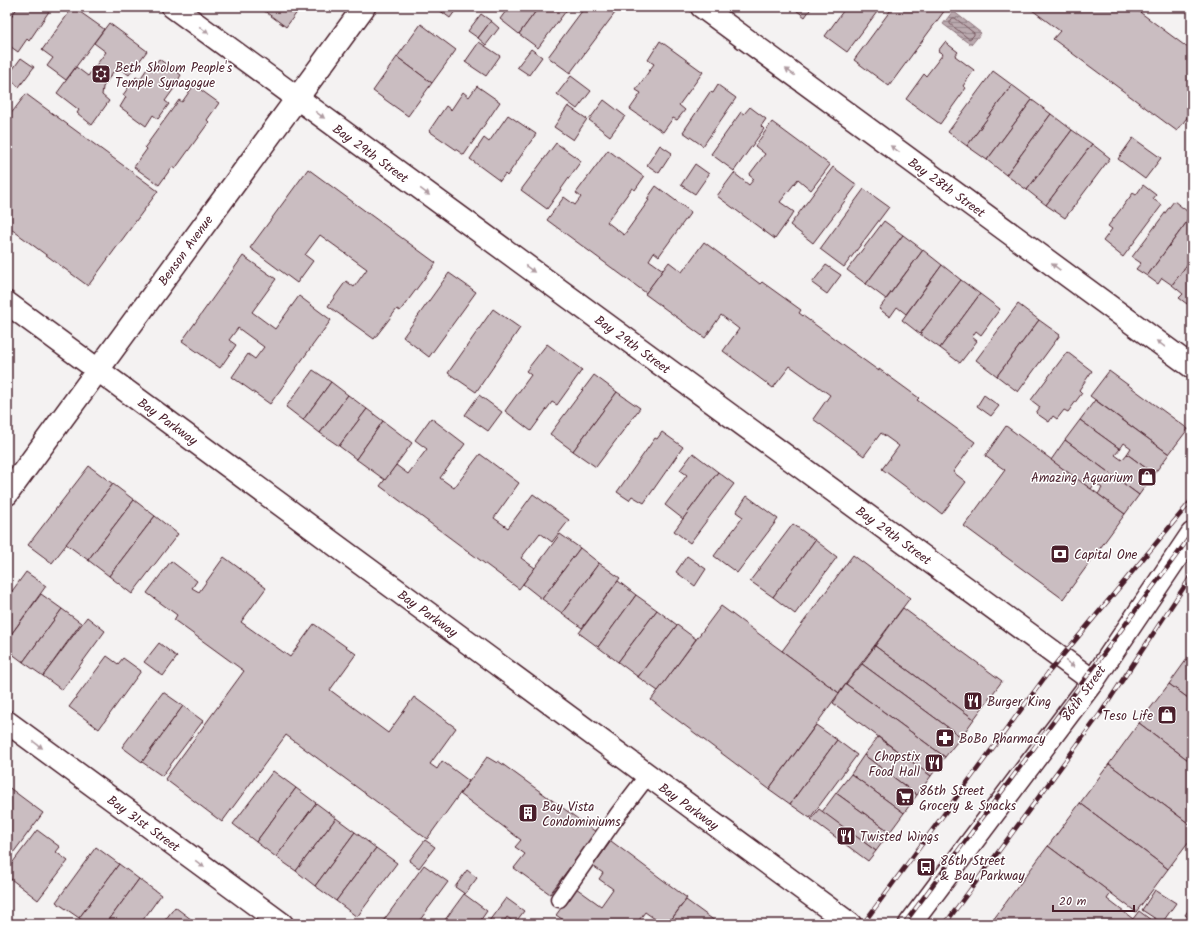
<svg xmlns="http://www.w3.org/2000/svg" width="1199" height="931" viewBox="0 0 1199 931" font-family="Kalam,sans-serif">
<style>
.water{fill:url(#water-rules);stroke:#8d727a}
.lines{fill:none;stroke-linecap:round;stroke-linejoin:round}
.shore{stroke:#77565f;stroke-width:1}
.building{fill:#cabdc1;stroke:#4a1f2b}
.lane-casing{stroke:#4a1f2b;stroke-width:19}
.street-casing{stroke:#4a1f2b;stroke-width:25}
.secondary-casing{stroke:#4a1f2b;stroke-width:25}
.primary-casing{stroke:#4a1f2b;stroke-width:25}
.lane{stroke:#fff;stroke-width:16}
.street{stroke:#fff;stroke-width:22}
.secondary{stroke:#fff;stroke-width:22}
.primary{stroke:#fff;stroke-width:22}
.rail-casing{stroke:#4a1f2b;stroke-width:4.5}
.rail{stroke:#fff;stroke-width:3;stroke-dasharray:9;stroke-linecap:butt}
.oneway{fill:#ae9aa0}
.labels{text-anchor:middle;stroke-width:3;stroke-linejoin:round;paint-order:stroke}
.poi-label{font-size:13px;fill:#4a1f2b;stroke:#fff;text-anchor:start}
.street-label{font-size:13px;fill:#4a1f2b;stroke:#fff}
</style>
<defs>
<pattern id="water-rules" width="6" height="5" patternUnits="userSpaceOnUse"><rect width="6" height="5" fill="#baa9ae"/><path d="M0 2.5h6" fill="none" stroke="#99898e"/></pattern>
</defs>
<rect width="100%" height="100%" fill="#f4f2f2"/>
<filter id="ink" filterUnits="userSpaceOnUse"><feTurbulence type="fractalNoise" baseFrequency=".025" numOctaves="2"/><feDisplacementMap in="SourceGraphic" scale="8" xChannelSelector="R" yChannelSelector="G"/><feConvolveMatrix kernelMatrix="1 2 1 2 8 2 1 2 1" color-interpolation-filters="sRGB"/></filter>
<g filter="url(#ink)">
<polygon class="water" points="953,11 981,33 971,45 943,24"/>
<g class="lines">
<polygon class="shore" points="953,18 955,18 974,33 974,35 971,38 969,39 950,24 950,22"/>
</g>
<g class="building">
<polygon points="7,7 18,7 7,22"/>
<polygon points="18,7 52,7 29,41 27,39 18,52 7,44 7,22"/>
<polygon points="73,7 104,29 66,80 47,66 53,58 42,50"/>
<polygon points="259,7 301,7 286,27"/>
<polygon points="435,7 458,7 450,18"/>
<polygon points="483,7 493,7 489,11"/>
<polygon points="509,7 539,7 519,34 500,19"/>
<polygon points="539,7 569,7 538,48 519,34"/>
<polygon points="585,7 614,7 618,9 570,73 548,57"/>
<polygon points="792,7 812,7 805,17"/>
<polygon points="846,7 870,7 877,12 847,52 825,36"/>
<polygon points="893,7 941,7 945,10 889,86 854,60"/>
<polygon points="1028,7 1133,7 1192,51 1192,111 1177,131 1053,39 1060,31"/>
<polygon points="481,14 491,21 478,38 468,31"/>
<polygon points="491,21 499,28 486,45 478,38"/>
<polygon points="109,23 147,51 129,75 122,70 113,72 103,87 102,95 109,101 92,125 77,113 79,110 57,93 76,67 88,76 106,52 94,43"/>
<polygon points="421,24 456,50 432,83 397,57"/>
<polygon points="660,41 703,72 679,105 685,110 677,120 673,118 663,132 630,109 641,93 636,90 654,64 648,60"/>
<polygon points="479,42 500,56 486,76 465,62"/>
<polygon points="945,42 958,52 955,56 974,70 963,86 966,88 940,124 906,99 924,74 926,76 943,54 938,51"/>
<polygon points="531,49 542,57 529,75 517,67"/>
<polygon points="397,57 432,83 408,116 373,91"/>
<polygon points="21,58 34,67 19,87 7,77"/>
<polygon points="159,59 181,75 177,82 178,83 165,101 169,104 158,119 153,115 146,126 120,107 126,97 123,95 136,77 140,79 151,63 154,65"/>
<polygon points="993,71 1012,85 967,146 948,132"/>
<polygon points="571,76 591,91 577,109 557,94"/>
<polygon points="194,85 219,103 207,120 209,122 175,169 172,167 159,185 134,167 147,149 145,147 179,100 182,102"/>
<polygon points="718,85 736,98 703,146 683,132 710,92 713,93"/>
<polygon points="1012,85 1032,100 987,160 967,146"/>
<polygon points="477,86 500,102 464,155 429,131 446,106 451,110 463,92 469,97"/>
<polygon points="26,94 158,191 88,286 7,226 7,119"/>
<polygon points="604,100 625,116 610,136 589,120"/>
<polygon points="1032,100 1051,114 1006,175 987,160"/>
<polygon points="568,106 587,119 573,140 554,127"/>
<polygon points="750,107 766,119 761,126 764,129 734,171 711,154 741,112 744,114"/>
<polygon points="1051,114 1072,130 1027,190 1006,175"/>
<polygon points="508,115 536,134 507,176 505,174 500,181 470,159 484,138 489,142"/>
<polygon points="772,122 830,165 811,190 798,179 780,202 794,212 775,239 717,196 734,173 749,185 754,179 749,175 765,154 755,146"/>
<polygon points="1072,130 1092,144 1046,205 1027,190"/>
<polygon points="1133,138 1161,158 1145,179 1118,159"/>
<polygon points="556,143 581,161 547,209 521,190"/>
<polygon points="1092,144 1110,158 1065,218 1046,205"/>
<polygon points="660,145 672,153 659,173 647,165"/>
<polygon points="608,150 644,177 635,190 632,188 607,222 624,235 649,200 647,199 656,186 691,212 659,256 654,252 649,260 663,270 646,293 547,220 564,197 575,205 581,197 576,193"/>
<polygon points="695,164 709,174 695,194 681,185"/>
<polygon points="833,167 857,185 813,243 790,225"/>
<polygon points="308,169 436,263 400,311 397,309 374,339 328,306 346,281 354,287 367,269 320,235 305,255 313,261 297,283 250,248"/>
<polygon points="1143,185 1156,195 1153,199 1162,205 1123,257 1103,241 1112,229 1108,226 1133,193 1136,195"/>
<polygon points="864,189 889,207 844,267 820,249"/>
<polygon points="1174,201 1192,215 1147,276 1136,269 1141,263 1132,257"/>
<polygon points="1192,215 1192,258 1172,285 1162,278 1158,284 1147,276"/>
<polygon points="884,221 903,235 866,284 847,270"/>
<polygon points="903,235 923,250 886,299 866,284"/>
<polygon points="704,242 760,284 762,282 801,310 799,313 879,371 879,369 919,398 917,400 975,442 953,472 966,482 942,514 882,469 899,446 881,433 864,456 813,419 830,395 790,366 773,388 723,351 739,329 721,315 705,338 645,294 669,262 682,272"/>
<polygon points="923,250 942,265 906,314 897,307 890,317 879,309"/>
<polygon points="243,256 276,279 252,312 275,329 299,296 331,320 270,404 232,377 248,354 255,359 264,347 238,328 229,340 236,345 220,368 182,341"/>
<polygon points="1192,258 1192,297 1187,304 1179,298 1183,294 1172,285"/>
<polygon points="826,265 841,275 827,294 812,283"/>
<polygon points="942,265 961,280 920,334 902,320"/>
<polygon points="449,273 476,292 429,357 403,337"/>
<polygon points="961,280 980,294 940,348 920,334"/>
<polygon points="980,294 1000,309 981,335 976,331 972,337 977,341 960,363 940,348"/>
<polygon points="1018,304 1039,320 997,376 976,360"/>
<polygon points="493,309 520,328 476,392 448,373"/>
<polygon points="1039,320 1060,335 1018,392 997,376"/>
<polygon points="547,344 582,370 557,405 552,402 531,431 505,411 531,375 526,371"/>
<polygon points="1067,352 1092,371 1079,390 1082,393 1068,412 1064,410 1057,419 1053,416 1049,422 1036,413 1040,407 1031,400"/>
<polygon points="313,370 331,382 303,420 286,407"/>
<polygon points="1109,371 1188,429 1169,454 1090,396"/>
<polygon points="594,375 617,392 573,451 550,434"/>
<polygon points="331,382 348,395 320,433 303,420"/>
<polygon points="617,392 640,408 596,467 573,451"/>
<polygon points="348,395 367,409 339,446 320,433"/>
<polygon points="479,395 502,412 488,431 465,415"/>
<polygon points="984,395 999,406 991,416 977,406"/>
<polygon points="7,397 12,401 7,408"/>
<polygon points="1095,400 1169,454 1154,474 1127,454 1131,448 1124,443 1120,449 1080,420"/>
<polygon points="367,409 383,421 356,459 339,446"/>
<polygon points="431,418 465,444 440,478 454,488 480,454 519,483 494,518 508,528 533,494 569,520 552,542 540,533 521,558 535,568 519,589 380,486 396,465 408,474 427,449 415,440"/>
<polygon points="1080,420 1120,449 1115,455 1122,460 1127,454 1154,474 1139,495 1065,440"/>
<polygon points="383,421 412,443 385,480 356,459"/>
<polygon points="1006,426 1125,514 1063,599 964,526 1005,470 985,456"/>
<polygon points="662,432 683,447 644,503 632,496 629,500 617,492 655,438 657,439"/>
<polygon points="1065,440 1139,495 1125,514 1098,494 1102,488 1095,483 1091,489 1051,460"/>
<polygon points="693,453 718,472 683,519 665,505 687,475 680,470"/>
<polygon points="89,466 113,484 52,563 28,545"/>
<polygon points="718,472 734,484 690,543 674,531"/>
<polygon points="113,484 134,500 88,560 66,544"/>
<polygon points="747,496 778,519 737,573 714,556 743,517 736,512"/>
<polygon points="134,500 155,516 109,576 88,560"/>
<polygon points="155,516 178,534 132,594 109,576"/>
<polygon points="793,524 815,540 773,597 750,581"/>
<polygon points="560,534 580,548 542,599 523,584"/>
<polygon points="815,540 837,557 795,614 773,597"/>
<polygon points="580,548 599,563 562,613 542,599"/>
<polygon points="853,555 910,598 839,693 782,651"/>
<polygon points="687,556 706,569 695,586 676,572"/>
<polygon points="224,557 266,588 241,622 290,657 314,624 356,654 330,690 388,733 414,697 456,728 430,764 437,769 442,761 469,781 427,839 286,735 222,822 165,779 244,671 174,620 177,615 147,593 171,561 197,581 192,588 199,592"/>
<polygon points="599,563 620,578 582,628 562,613"/>
<polygon points="26,572 46,586 7,640 7,598"/>
<polygon points="618,581 636,595 598,647 579,633"/>
<polygon points="41,594 62,609 23,662 7,650 7,640"/>
<polygon points="636,595 657,610 618,662 598,647"/>
<polygon points="721,606 839,693 769,789 651,700"/>
<polygon points="903,608 1002,681 974,719 875,646"/>
<polygon points="62,609 81,623 43,676 23,662"/>
<polygon points="657,610 677,625 638,677 618,662"/>
<polygon points="87,617 105,631 62,690 43,676"/>
<polygon points="677,625 696,639 658,691 638,677"/>
<polygon points="159,643 177,657 163,676 144,662"/>
<polygon points="875,646 974,719 961,737 862,664"/>
<polygon points="1192,652 1192,701 1169,684"/>
<polygon points="107,656 118,664 123,658 141,671 99,729 69,707"/>
<polygon points="862,664 961,737 945,757 846,684"/>
<polygon points="846,684 945,757 931,776 833,703"/>
<polygon points="1169,684 1192,701 1192,763 1139,723"/>
<polygon points="163,692 183,706 142,762 122,747"/>
<polygon points="183,706 203,721 162,776 142,762"/>
<polygon points="1139,723 1192,763 1192,826 1109,764"/>
<polygon points="816,725 837,740 790,804 769,789"/>
<polygon points="878,737 931,776 917,795 864,755"/>
<polygon points="837,740 857,755 810,818 790,804"/>
<polygon points="864,755 917,795 904,813 851,774"/>
<polygon points="487,757 497,763 498,761 596,832 550,894 514,868 525,854 515,847 521,840 460,794"/>
<polygon points="1109,764 1192,826 1192,837 1168,869 1080,803"/>
<polygon points="273,771 296,788 256,842 233,824"/>
<polygon points="851,774 904,813 890,832 836,793"/>
<polygon points="7,786 43,813 7,861"/>
<polygon points="296,788 316,803 276,857 256,842"/>
<polygon points="836,793 890,832 876,851 822,812"/>
<polygon points="316,803 336,818 296,871 276,857"/>
<polygon points="1080,803 1168,869 1136,912 1048,846"/>
<polygon points="819,809 876,851 868,861 811,819"/>
<polygon points="336,818 355,832 315,886 296,871"/>
<polygon points="37,830 60,847 56,852 68,861 38,900 7,876 7,870"/>
<polygon points="355,832 376,848 336,901 315,886"/>
<polygon points="425,840 435,847 419,868 409,861"/>
<polygon points="611,841 687,898 668,924 662,924 645,912 637,923 638,924 569,924 556,915 576,888 601,906 613,889 599,879 603,873 593,866"/>
<polygon points="1048,846 1111,893 1107,899 1133,919 1129,924 990,924"/>
<polygon points="96,847 119,864 79,918 56,902"/>
<polygon points="376,848 397,863 357,917 336,901"/>
<polygon points="119,864 139,879 106,924 87,924 79,918"/>
<polygon points="424,865 448,882 417,924 381,924"/>
<polygon points="467,870 477,878 465,894 455,887"/>
<polygon points="139,879 161,895 140,924 106,924"/>
<polygon points="1155,890 1176,903 1162,923 1142,910"/>
<polygon points="464,894 487,911 478,924 442,924"/>
<polygon points="506,898 524,911 515,923 507,917 502,924 493,924 489,921"/>
<polygon points="686,900 719,924 668,924"/>
<polygon points="1192,905 1192,920 1185,915"/>
<polygon points="175,907 196,923 195,924 162,924"/>
<polygon points="1139,911 1155,923 1155,924 1129,924"/>
</g>
<g class="lines">
<defs>
<polyline id="lane" points="559,899 619,813 648,775"/>
<g id="street">
<polyline points="173,7 1093,681"/>
<polyline points="702,7 1192,367"/>
<polyline points="7,722 282,924"/>
</g>
<g id="secondary">
<polyline points="7,494 364,7"/>
<polyline points="910,924 1093,681 1192,534"/>
</g>
<polyline id="primary" points="7,303 850,924"/>
</defs>
<use href="#lane" class="lane-casing"/>
<use href="#street" class="street-casing"/>
<use href="#secondary" class="secondary-casing"/>
<use href="#primary" class="primary-casing"/>
<use href="#lane" class="lane"/>
<use href="#street" class="street"/>
<use href="#secondary" class="secondary"/>
<use href="#primary" class="primary"/>
<defs>
<g id="rail">
<polyline points="863,924 1048,673 1192,500"/>
<polyline points="904,924 1192,534"/>
<polyline points="945,924 1100,714 1192,575"/>
</g>
</defs>
<use href="#rail" class="rail-casing"/>
<use href="#rail" class="rail"/>
</g>
<defs><path id="oneway-solid" d="M-6-.8H1V-3.2L6.5 0L1 3.2V.8H-6Z"/></defs>
<g class="oneway">
<use href="#oneway-solid" transform="translate(204 30) rotate(36)"/>
<use href="#oneway-solid" transform="translate(790 72) rotate(-144)"/>
<use href="#oneway-solid" transform="translate(320 115) rotate(36)"/>
<use href="#oneway-solid" transform="translate(895 149) rotate(-144)"/>
<use href="#oneway-solid" transform="translate(425 192) rotate(36)"/>
<use href="#oneway-solid" transform="translate(1056 267) rotate(-144)"/>
<use href="#oneway-solid" transform="translate(530 269) rotate(36)"/>
<use href="#oneway-solid" transform="translate(1161 344) rotate(-144)"/>
<use href="#oneway-solid" transform="translate(1070 664) rotate(36)"/>
<use href="#oneway-solid" transform="translate(38 745) rotate(36)"/>
<use href="#oneway-solid" transform="translate(200 864) rotate(36)"/>
</g>
</g>
<defs>
<symbol id="synagogue-square" viewBox="-11 -11 22 22"><rect x="-9" y="-9" width="18" height="18" rx="4" fill="#4a1f2b" stroke="#fff"/><path d="M0-6.5L5.6 3.2H-5.6ZM0 6.5L5.6-3.2H-5.6Z" fill="#fff"/></symbol>
<symbol id="shop-square" viewBox="-11 -11 22 22"><rect x="-9" y="-9" width="18" height="18" rx="4" fill="#4a1f2b" stroke="#fff"/><path d="M-5-2.5h2.3a2.7 3.5 0 0 1 5.4 0H5L5.5 6h-11ZM-1.5-2.5h3a1.5 2.3 0 0 0-3 0Z" fill="#fff"/></symbol>
<symbol id="bank-square" viewBox="-11 -11 22 22"><rect x="-9" y="-9" width="18" height="18" rx="4" fill="#4a1f2b" stroke="#fff"/><path d="M-6-4H6V4H-6ZM0-2.3a2.3 2.3 0 1 0 0 4.6a2.3 2.3 0 1 0 0-4.6Z" fill="#fff"/></symbol>
<symbol id="restaurant-square" viewBox="-11 -11 22 22"><rect x="-9" y="-9" width="18" height="18" rx="4" fill="#4a1f2b" stroke="#fff"/><path d="M-5-6h1v4h1v-4h1v4h1v-4h1v5L-1.5 .5V6h-2V.5L-5-1ZM5-6V6H3V1.5H1.5Q1.5-4 5-6Z" fill="#fff"/></symbol>
<symbol id="pharmacy-square" viewBox="-11 -11 22 22"><rect x="-9" y="-9" width="18" height="18" rx="4" fill="#4a1f2b" stroke="#fff"/><path d="M-2-6h4v4h4v4h-4v4h-4v-4h-4v-4h4Z" fill="#fff"/></symbol>
<symbol id="supermarket-square" viewBox="-11 -11 22 22"><rect x="-9" y="-9" width="18" height="18" rx="4" fill="#4a1f2b" stroke="#fff"/><path d="M-6-5.5h2.5l.6 2H6L4.5 2H-2.5L-4.4-4H-6ZM-1.5 3.2a1.3 1.3 0 1 0 .1 0ZM3 3.2a1.3 1.3 0 1 0 .1 0Z" fill="#fff"/></symbol>
<symbol id="building-square" viewBox="-11 -11 22 22"><rect x="-9" y="-9" width="18" height="18" rx="4" fill="#4a1f2b" stroke="#fff"/><path d="M-4-6H4V6H1V3H-1V6H-4ZM-2.5-4.3h1.7v1.8h-1.7ZM.8-4.3h1.7v1.8H.8ZM-2.5-1h1.7V.8h-1.7ZM.8-1h1.7V.8H.8Z" fill="#fff"/></symbol>
<symbol id="bus-square" viewBox="-11 -11 22 22"><rect x="-9" y="-9" width="18" height="18" rx="4" fill="#4a1f2b" stroke="#fff"/><path d="M-5-6H5V4H4V6H2V4H-2V6H-4V4H-5ZM-3.5-4V0h7V-4ZM-3.5 1.2v1.5H-2V1.2ZM2 1.2v1.5H3.5V1.2Z" fill="#fff"/></symbol>
</defs>
<g fill-rule="evenodd">
<use href="#synagogue-square" x="90" y="63" width="22" height="22"/>
<use href="#shop-square" x="1136" y="466" width="22" height="22"/>
<use href="#bank-square" x="1049" y="543" width="22" height="22"/>
<use href="#restaurant-square" x="962" y="690" width="22" height="22"/>
<use href="#shop-square" x="1156" y="704" width="22" height="22"/>
<use href="#pharmacy-square" x="934" y="727" width="22" height="22"/>
<use href="#restaurant-square" x="923" y="752" width="22" height="22"/>
<use href="#supermarket-square" x="894" y="786" width="22" height="22"/>
<use href="#building-square" x="517" y="802" width="22" height="22"/>
<use href="#restaurant-square" x="835" y="825" width="22" height="22"/>
<use href="#bus-square" x="915" y="856" width="22" height="22"/>
</g>
<g class="labels">
<g class="poi-label">
<text x="115" y="72">Beth Sholom People's<tspan x="115" dy="15">Temple Synagogue</tspan></text>
<text x="1133" y="482" text-anchor="end">Amazing Aquarium</text>
<text x="1074" y="559">Capital One</text>
<text x="987" y="706">Burger King</text>
<text x="1153" y="720" text-anchor="end">Teso Life</text>
<text x="959" y="743">BoBo Pharmacy</text>
<text x="920" y="761" text-anchor="end">Chopstix<tspan x="920" dy="15">Food Hall</tspan></text>
<text x="919" y="795">86th Street<tspan x="919" dy="15">Grocery &amp; Snacks</tspan></text>
<text x="542" y="811">Bay Vista<tspan x="542" dy="15">Condominiums</tspan></text>
<text x="860" y="841">Twisted Wings</text>
<text x="940" y="865">86th Street<tspan x="940" dy="15">&amp; Bay Parkway</tspan></text>
</g>
<g class="street-label">
<text transform="translate(371 153) rotate(36)" y="5">Bay 29th Street</text>
<text transform="translate(947 187) rotate(36)" y="5">Bay 28th Street</text>
<text transform="translate(185 250) rotate(-54)" y="5">Benson Avenue</text>
<text transform="translate(633 344) rotate(36)" y="5">Bay 29th Street</text>
<text transform="translate(168 421) rotate(36)" y="5">Bay Parkway</text>
<text transform="translate(894 535) rotate(36)" y="5">Bay 29th Street</text>
<text transform="translate(428 613) rotate(36)" y="5">Bay Parkway</text>
<text transform="translate(1083 693) rotate(-54)" y="5">86th Street</text>
<text transform="translate(689 806) rotate(36)" y="5">Bay Parkway</text>
<text transform="translate(144 823) rotate(36)" y="5">Bay 31st Street</text>
</g>
</g>
<rect width="1199" height="931" fill="none" stroke="#fff" stroke-width="24"/>
<rect x="12" y="12" width="1175" height="907" fill="none" stroke="#4a1f2b" stroke-width="1.5" filter="url(#ink)"/>
<path d="M1053 905v6h81v-6" fill="none" stroke="#4a1f2b" stroke-width="2"/>
<text x="1059" y="905" font-size="12" fill="#4a1f2b" stroke="#ffffff" stroke-width="3" paint-order="stroke">20 m</text>
</svg>
